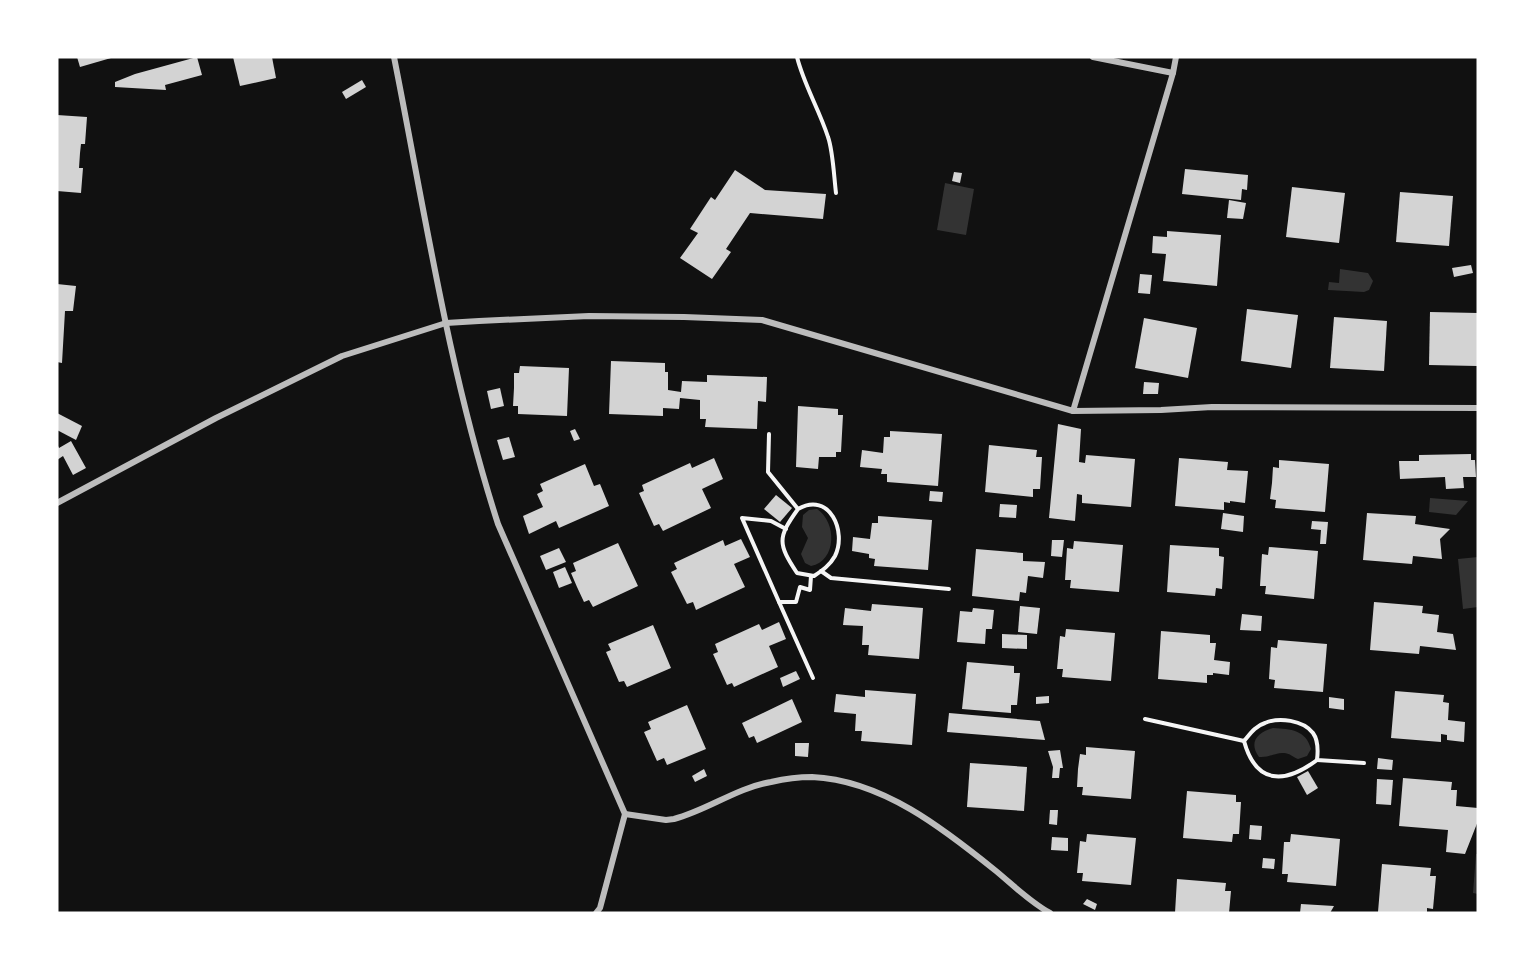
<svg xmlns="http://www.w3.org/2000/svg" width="1535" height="970" viewBox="0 0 1535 970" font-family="'DejaVu Sans',sans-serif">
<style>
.water{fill:#333}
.building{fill:#d3d3d3}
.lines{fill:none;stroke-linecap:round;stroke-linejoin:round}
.path{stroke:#f5f5f5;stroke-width:4}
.minor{stroke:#bcbcbc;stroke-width:6}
</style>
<rect width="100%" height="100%" fill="#111"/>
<g class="water">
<polygon points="945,183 974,189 966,235 937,230"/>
<polygon points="1340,269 1368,273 1373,281 1369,290 1364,292 1328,290 1329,282 1339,283"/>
<polygon points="1430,498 1468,501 1456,515 1429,512"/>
<path d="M817 509C837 522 837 561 811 566L805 563 801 554 808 538 802 527 803 515 809 510Z"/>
<polygon points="1478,557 1478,607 1463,609 1458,559"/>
<path d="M1273 728C1291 729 1306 730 1311 749L1307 756 1298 759C1293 757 1289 753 1284 753 1276 752 1269 758 1259 757 1248 742 1258 732 1273 728Z"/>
<polygon points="1476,854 1478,854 1478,894 1473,893"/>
</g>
<g class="building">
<polygon points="77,57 111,57 111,58 80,67"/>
<polygon points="197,57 202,75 165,85 166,90 115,87 115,82 135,74"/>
<polygon points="233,57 272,57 276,78 240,86"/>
<polygon points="362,80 366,87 346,99 342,92"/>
<polygon points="57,115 87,117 85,144 81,144 80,153 79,168 83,168 81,193 57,191"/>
<polygon points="1185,169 1248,175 1247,190 1242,189 1241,200 1182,194"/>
<polygon points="735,170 765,190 826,194 823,219 750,213 726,249 731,252 712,279 680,258 698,233 690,229 711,197 715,200"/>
<polygon points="954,172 962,173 960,183 952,181"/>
<polygon points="1292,187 1345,193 1339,243 1286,237"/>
<polygon points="1400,192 1453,196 1449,246 1396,242"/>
<polygon points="1229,200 1246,203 1243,219 1227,218"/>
<polygon points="1167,231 1221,235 1217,286 1163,281 1166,254 1152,253 1153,236 1167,237"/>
<polygon points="1471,265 1473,273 1454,277 1452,268"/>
<polygon points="1140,274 1152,275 1150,294 1138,293"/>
<polygon points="57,284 76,286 73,311 65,311 62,363 57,362"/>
<polygon points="1247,309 1298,315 1291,368 1241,361"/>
<polygon points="1430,312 1478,313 1477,366 1429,365"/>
<polygon points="1334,317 1387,321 1384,371 1330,368"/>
<polygon points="1144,318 1197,328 1188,378 1135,368"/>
<polygon points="611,361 665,363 665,372 668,372 668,390 681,392 682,381 707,382 707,375 767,377 766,402 758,401 757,429 705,427 706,419 700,419 700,400 680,398 679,409 663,408 663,416 609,414"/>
<polygon points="520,366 569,368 567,416 518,414 518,406 513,406 514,388 514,373 519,373"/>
<polygon points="1144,382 1159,383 1158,394 1143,394"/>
<polygon points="500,388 504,406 491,409 487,391"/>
<polygon points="798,406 838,409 838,415 843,415 841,452 836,452 836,457 819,457 818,469 796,467"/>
<polygon points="57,413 82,426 76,440 57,430"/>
<polygon points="1058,424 1081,429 1079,462 1085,463 1086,455 1135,459 1131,507 1082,503 1082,495 1077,494 1075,521 1049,518"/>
<polygon points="575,429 580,439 574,441 570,431"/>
<polygon points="890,431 942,434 938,486 887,482 887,474 881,474 882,469 860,467 862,450 883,453 884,437 890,437"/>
<polygon points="509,437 515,457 503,460 497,440"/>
<polygon points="71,441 86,468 73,475 63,456 57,460 57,444 59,448"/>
<polygon points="989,445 1037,450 1036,457 1042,457 1040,489 1033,489 1033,497 985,492"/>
<polygon points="1471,454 1471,460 1475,460 1476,477 1463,477 1464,488 1446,489 1445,477 1400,479 1399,461 1419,461 1419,455"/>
<polygon points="714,458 723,479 702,489 711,508 663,531 659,524 654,526 639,493 644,491 642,485 690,463 692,468"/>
<polygon points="1179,458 1228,462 1227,470 1248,471 1245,503 1230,501 1230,503 1224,502 1224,510 1175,506"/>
<polygon points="1279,460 1329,464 1325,512 1275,508 1276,500 1270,499 1272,483 1273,467 1279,468"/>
<polygon points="585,464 594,486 600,484 609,506 559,528 556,521 529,534 523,516 543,507 537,494 543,491 540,484"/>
<polygon points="930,491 943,492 942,502 929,501"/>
<polygon points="776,495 792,508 780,522 764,509"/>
<polygon points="1000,504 1017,505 1016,518 999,517"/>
<polygon points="1223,513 1244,516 1243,532 1221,529"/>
<polygon points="1367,513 1416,516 1415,524 1450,529 1440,539 1442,559 1413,556 1412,564 1363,560"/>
<polygon points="878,516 932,520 928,570 874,566 875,559 869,558 869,554 852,551 853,537 870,539 872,523 878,523"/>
<polygon points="1312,521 1328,522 1326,544 1320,544 1321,530 1311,529"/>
<polygon points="741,539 750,557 734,564 745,587 696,610 693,602 687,604 671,572 677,569 674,563 723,540 725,546"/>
<polygon points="1052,540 1064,540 1062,557 1051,556"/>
<polygon points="1074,541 1123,545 1119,592 1070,588 1071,580 1065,580 1067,548 1073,549"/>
<polygon points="618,543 638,586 593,607 589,600 584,602 577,587 571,573 576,571 573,563"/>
<polygon points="1170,545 1219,548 1219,556 1224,557 1222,589 1216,588 1215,596 1167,592"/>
<polygon points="1269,547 1318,551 1314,599 1265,594 1266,586 1260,586 1262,554 1268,555"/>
<polygon points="559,548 566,562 546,570 540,556"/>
<polygon points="976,549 1023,553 1023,561 1045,562 1043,578 1028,576 1026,593 1020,592 1019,601 972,596"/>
<polygon points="565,567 572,583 559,588 553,572"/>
<polygon points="1374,602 1423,606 1422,613 1439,615 1437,632 1453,634 1456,650 1420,646 1419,654 1370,650"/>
<polygon points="872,604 923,608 919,659 868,655 869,645 862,645 863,626 843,625 845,608 871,611"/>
<polygon points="1020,606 1040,608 1037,634 1018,632"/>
<polygon points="973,608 994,610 992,629 986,629 985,644 957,642 960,611 972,612"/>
<polygon points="1242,614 1262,616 1261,631 1240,630"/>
<polygon points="779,622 786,639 769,646 778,667 734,687 732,683 727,685 713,654 718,652 715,644 759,624 762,630"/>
<polygon points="653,625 671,668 627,687 624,681 619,682 606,652 611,650 608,644"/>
<polygon points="1066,629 1115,633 1111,681 1062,677 1063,669 1057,669 1060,636 1065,637"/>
<polygon points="1161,631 1210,635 1210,643 1216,643 1214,660 1230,662 1229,675 1213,673 1213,675 1207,675 1207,683 1158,679"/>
<polygon points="1002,634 1027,635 1027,649 1002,648"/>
<polygon points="1278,640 1327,644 1323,692 1274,688 1275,680 1269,679 1271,647 1277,648"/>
<polygon points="967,662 1014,666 1014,673 1020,673 1017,705 1011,705 1011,713 962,709"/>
<polygon points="796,671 800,679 783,687 780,678"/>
<polygon points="865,690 916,694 912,745 861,741 862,731 855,731 856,714 834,712 836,694 865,697"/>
<polygon points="1395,691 1444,695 1443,702 1449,703 1448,720 1465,722 1464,742 1447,740 1447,735 1441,734 1441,742 1391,738"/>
<polygon points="1049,696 1049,703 1036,704 1036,697"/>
<polygon points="1329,697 1344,699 1344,710 1329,708"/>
<polygon points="792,699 802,722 757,743 754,736 749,738 742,723"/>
<polygon points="687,705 706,749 667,765 664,758 657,761 644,732 651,729 648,722"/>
<polygon points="949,713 1040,721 1045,740 947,732"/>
<polygon points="795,743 809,743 808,757 795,756"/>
<polygon points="1086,747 1135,751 1131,799 1082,795 1083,787 1077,787 1078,769 1080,754 1086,755"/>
<polygon points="1060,750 1063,768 1060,768 1059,778 1052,778 1053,767 1048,751"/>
<polygon points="1378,758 1393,760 1392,770 1377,769"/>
<polygon points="970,763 1027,767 1024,811 967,807"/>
<polygon points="704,769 707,776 695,782 692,776"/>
<polygon points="1308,771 1318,788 1307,795 1297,777"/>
<polygon points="1403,778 1452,782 1451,790 1457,790 1456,806 1478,808 1478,821 1465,854 1446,852 1448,830 1399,826"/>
<polygon points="1377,779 1393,780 1391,805 1376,804"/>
<polygon points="1187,791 1236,795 1236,802 1241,802 1239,834 1233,834 1232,842 1183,838"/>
<polygon points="1050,810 1058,810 1057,825 1049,824"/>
<polygon points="1250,825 1262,826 1261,840 1249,839"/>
<polygon points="1087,834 1136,838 1131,885 1082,881 1083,873 1077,873 1080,841 1086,842"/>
<polygon points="1291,834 1340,839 1336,886 1287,882 1288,874 1282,874 1284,842 1290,842"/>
<polygon points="1052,837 1068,838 1068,851 1051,850"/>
<polygon points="1263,858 1275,859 1274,869 1262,868"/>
<polygon points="1382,864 1431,868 1430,876 1436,876 1433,909 1427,908 1427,913 1378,912"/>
<polygon points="1177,879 1226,883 1225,891 1231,891 1229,913 1175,913"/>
<polygon points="1087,899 1097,904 1095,910 1083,904"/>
<polygon points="1301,904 1334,906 1330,913 1300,913"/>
</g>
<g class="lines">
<g class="path">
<path d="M797 57C804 85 819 109 828 137 833 151 834 177 836 193"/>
<path d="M769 434 768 472 798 509C830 491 847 532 835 556 830 565 823 570 814 576L797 573C778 544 777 538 798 509"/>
<polyline points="786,529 771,521 742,518 779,602 796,602 800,587 810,590 811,576"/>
<polyline points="821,571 831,578 949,589"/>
<polyline points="779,602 813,678"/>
<path d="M1145 719 1244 741C1250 734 1255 726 1265 723 1279 717 1303 720 1313 733 1318 740 1318 752 1317 760L1364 763"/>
<path d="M1244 741C1256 785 1285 784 1317 760"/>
</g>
<g class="minor">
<path d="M394 57C425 213 449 372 498 524L625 814"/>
<polyline points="1093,57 1173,73"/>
<polyline points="1073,411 1173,73 1176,57"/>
<polyline points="57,503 216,418 342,356 446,323 479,321 589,316 684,317 762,320 1073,411 1161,410 1212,407 1478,408"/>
<path d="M625 814 666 820 674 819C708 810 736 788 771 782 784 779 799 777 812 777 882 780 944 829 996 871 1013 885 1030 902 1050 913"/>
<polyline points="596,913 600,908 625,814"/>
</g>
</g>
<rect width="1535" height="970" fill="none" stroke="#ffffff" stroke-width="117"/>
</svg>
